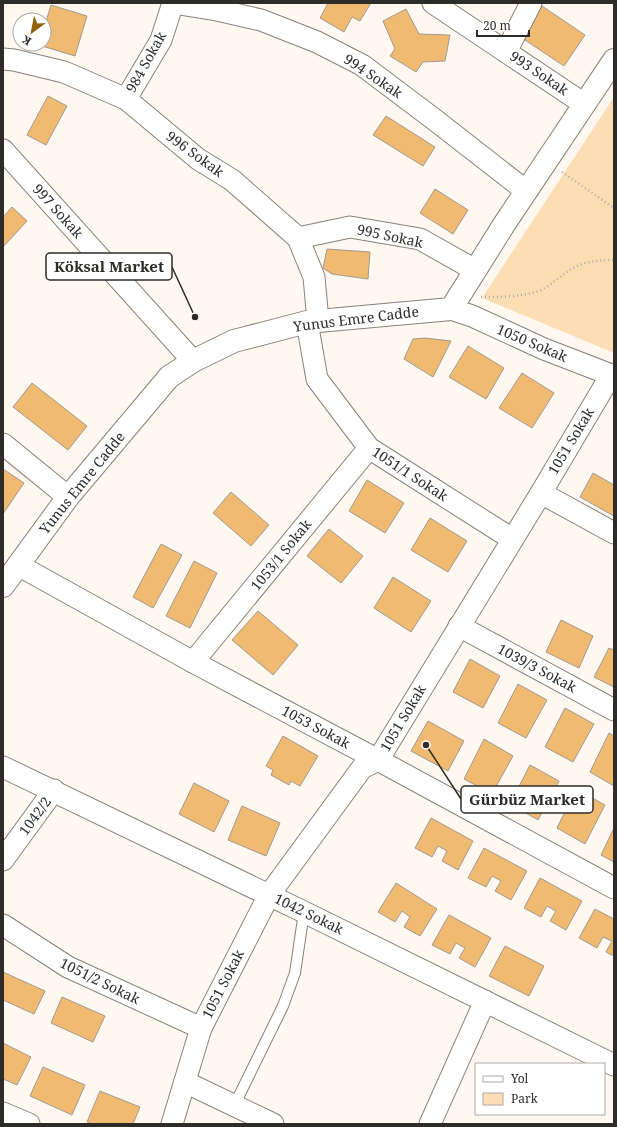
<svg xmlns="http://www.w3.org/2000/svg" width="617" height="1127" viewBox="0 0 617 1127" font-family="'Noto Serif',serif">
<style>
.green{fill:#fdddb4}
.building{fill:#f1ba71;stroke:#a09a93}
.lines{fill:none;stroke-linecap:round;stroke-linejoin:round}
.lane-casing{stroke:#88827b;stroke-width:12}
.street-casing{stroke:#88827b;stroke-width:23}
.secondary-casing{stroke:#88827b;stroke-width:24}
.path{stroke:#afaba4;stroke-width:2.5;stroke-dasharray:1 3;stroke-linecap:butt}
.lane{stroke:#fff;stroke-width:10}
.street{stroke:#fff;stroke-width:21}
.secondary{stroke:#fff;stroke-width:22}
.labels{text-anchor:middle;stroke-width:3.5;stroke-linejoin:round;paint-order:stroke}
.street-label{font-size:14px;fill:#2e2c29;stroke:#fff}
.leader{fill:none;stroke:#2e2c29;stroke-width:1.5}
.callout-dot{fill:#2e2c29;stroke:#fff;stroke-width:1.5}
.callout{fill:#fff;stroke:#2e2c29;stroke-width:1.5}
.callout-label{font-size:15px;text-anchor:middle;font-weight:bold;fill:#2e2c29}
</style>
<rect width="100%" height="100%" fill="#fef8f0"/>
<polygon class="green" points="614,97 614,353 482,298"/>
<g class="building">
<polygon points="328,3 371,3 360,21 352,17 344,32 320,18"/>
<polygon points="51,5 87,16 75,56 39,45 44,44 44,28"/>
<polygon points="542,6 585,35 564,66 522,38"/>
<polygon points="406,9 419,34 450,35 445,61 423,62 416,72 390,56 395,49 383,21"/>
<polygon points="48,96 67,106 46,145 27,135"/>
<polygon points="386,116 435,147 423,166 373,135"/>
<polygon points="435,189 468,210 453,234 420,213"/>
<polygon points="12,207 27,221 3,247 3,217"/>
<polygon points="327,249 370,252 368,279 332,274 323,268"/>
<polygon points="425,338 451,341 433,377 404,359 413,339"/>
<polygon points="468,346 504,368 486,399 449,377"/>
<polygon points="522,373 554,393 532,428 499,408"/>
<polygon points="32,383 87,426 68,450 13,407"/>
<polygon points="3,469 24,483 3,514"/>
<polygon points="593,473 614,485 614,516 580,497"/>
<polygon points="367,480 404,503 385,533 349,511"/>
<polygon points="231,492 269,525 251,546 213,513"/>
<polygon points="430,518 467,541 448,572 411,550"/>
<polygon points="329,529 363,556 341,583 307,556"/>
<polygon points="161,544 182,555 153,608 133,597"/>
<polygon points="194,561 217,573 190,628 166,616"/>
<polygon points="393,577 431,601 411,632 374,608"/>
<polygon points="258,611 298,645 273,675 232,640"/>
<polygon points="561,620 593,636 579,668 546,652"/>
<polygon points="609,648 614,650 614,687 594,677"/>
<polygon points="470,659 500,676 483,708 453,692"/>
<polygon points="518,684 547,700 526,738 498,723"/>
<polygon points="565,708 594,724 573,762 545,747"/>
<polygon points="428,721 464,741 448,771 411,751"/>
<polygon points="609,733 614,736 614,786 590,772"/>
<polygon points="283,736 318,756 300,786 291,781 289,785 271,775 273,770 266,766"/>
<polygon points="484,739 513,756 492,794 464,779"/>
<polygon points="530,765 559,781 538,820 510,804"/>
<polygon points="194,783 229,801 214,832 179,814"/>
<polygon points="576,789 605,805 585,844 557,828"/>
<polygon points="242,806 280,823 266,856 228,840"/>
<polygon points="431,818 473,841 458,870 442,861 447,851 438,846 432,857 415,848"/>
<polygon points="614,828 614,862 601,855"/>
<polygon points="484,848 527,871 511,900 495,891 501,881 492,876 486,887 468,878"/>
<polygon points="540,878 582,901 566,930 550,921 556,911 547,906 541,917 524,908"/>
<polygon points="396,883 437,909 420,936 404,927 410,917 402,911 395,922 378,912"/>
<polygon points="595,909 614,919 614,956 606,952 612,941 603,937 597,948 579,938"/>
<polygon points="449,915 491,938 475,967 459,958 465,948 456,943 450,954 432,945"/>
<polygon points="505,946 544,966 529,996 489,976"/>
<polygon points="3,972 45,991 34,1014 3,1000"/>
<polygon points="62,997 105,1016 93,1042 51,1023"/>
<polygon points="3,1043 31,1057 17,1085 3,1079"/>
<polygon points="43,1067 85,1085 72,1115 30,1096"/>
<polygon points="100,1091 140,1107 133,1124 92,1124 87,1122"/>
</g>
<g class="lines">
<defs>
<polyline id="lane" points="234,1106 283,1006 295,973 304,912"/>
<g id="street">
<polyline points="173,3 217,10 261,20 317,42 362,65 435,120 526,191"/>
<polyline points="433,3 584,104"/>
<polyline points="506,52 531,3"/>
<polyline points="3,59 14,60 64,72 126,99 198,159 232,180 298,238 314,277 318,321"/>
<polyline points="126,99 161,40 173,3"/>
<polyline points="3,150 193,361"/>
<polyline points="298,238 350,227 420,239 475,270"/>
<polyline points="451,309 472,316 544,349 614,376"/>
<polyline points="307,322 317,379 369,448 512,539"/>
<polyline points="3,444 68,497"/>
<polyline points="541,493 614,533"/>
<polyline points="18,565 193,662 378,760 614,888"/>
<polyline points="459,626 614,710"/>
<polyline points="193,662 369,448"/>
<polyline points="3,767 304,912 614,1065"/>
<polyline points="3,860 54,790"/>
<polyline points="3,925 68,967 201,1028"/>
<polyline points="185,1082 273,1124"/>
<polyline points="3,1113 29,1124"/>
<polyline points="172,1124 201,1028 269,895 362,768 378,760 541,493 611,375"/>
<polyline points="430,1124 485,1001"/>
</g>
<polyline id="secondary" points="3,586 68,497 169,377 193,361 234,341 307,322 451,309 505,223 614,60"/>
</defs>
<use href="#lane" class="lane-casing"/>
<use href="#street" class="street-casing"/>
<use href="#secondary" class="secondary-casing"/>
<g class="path">
<polyline points="562,172 614,208"/>
<path d="M481 297C499 297 518 297 536 292 551 287 561 274 575 267 587 261 601 260 614 260"/>
</g>
<use href="#lane" class="lane"/>
<use href="#street" class="street"/>
<use href="#secondary" class="secondary"/>
</g>
<g class="labels">
<g class="street-label">
<text transform="translate(146 62) rotate(-61)" y="5">984 Sokak</text>
<text transform="translate(539 73) rotate(34)" y="5">993 Sokak</text>
<text transform="translate(373 76) rotate(34)" y="5">994 Sokak</text>
<text transform="translate(195 154) rotate(36)" y="5">996 Sokak</text>
<text transform="translate(58 211) rotate(48)" y="5">997 Sokak</text>
<text transform="translate(390 236) rotate(12)" y="5">995 Sokak</text>
<text transform="translate(356 319) rotate(-7)" y="5">Yunus Emre Cadde</text>
<text transform="translate(532 343) rotate(23)" y="5">1050 Sokak</text>
<text transform="translate(571 441) rotate(-59)" y="5">1051 Sokak</text>
<text transform="translate(410 474) rotate(33)" y="5">1051/1 Sokak</text>
<text transform="translate(82 483) rotate(-51)" y="5">Yunus Emre Cadde</text>
<text transform="translate(281 555) rotate(-51)" y="5">1053/1 Sokak</text>
<text transform="translate(537 668) rotate(28)" y="5">1039/3 Sokak</text>
<text transform="translate(403 718) rotate(-59)" y="5">1051 Sokak</text>
<text transform="translate(316 727) rotate(28)" y="5">1053 Sokak</text>
<text transform="translate(35 816) rotate(-54)" y="5">1042/2</text>
<text transform="translate(309 914) rotate(26)" y="5">1042 Sokak</text>
<text transform="translate(100 981) rotate(26)" y="5">1051/2 Sokak</text>
<text transform="translate(223 984) rotate(-63)" y="5">1051 Sokak</text>
</g>
</g>
<path class="leader" d="M195 317L172 267M426 745L461 799"/>
<g class="callout-dot">
<circle cx="195" cy="317" r="4"/>
<circle cx="426" cy="745" r="4"/>
</g>
<g class="callout">
<rect x="46" y="253" width="126" height="27" rx="4"/>
<rect x="461" y="786" width="132" height="27" rx="4"/>
</g>
<g class="callout-label">
<text x="109" y="272">Köksal Market</text>
<text x="527" y="805">Gürbüz Market</text>
</g>
<rect width="617" height="1127" fill="none" stroke="#2e2c29" stroke-width="8"/>
<rect x="475" y="1063" width="130" height="52" fill="#ffffff" stroke="#ababa9"/>
<rect x="483" y="1076" width="20" height="6" fill="#ffffff" stroke="#ababa9"/>
<text x="511" y="1083" font-size="12" fill="#2e2c29">Yol</text>
<rect x="483" y="1093" width="20" height="12" fill="#fdddb4" stroke="#ababa9"/>
<text x="511" y="1103" font-size="12" fill="#2e2c29">Park</text>
<g transform="translate(32 32) rotate(212)"><circle r="19" fill="#ffffff" stroke="#ababa9"/>
<path d="M0-3L7 15L0 10L-7 15Z" fill="#926210"/>
<text y="-6" font-size="11" font-weight="bold" text-anchor="middle" fill="#2e2c29">K</text>
</g>
<path d="M477 30v6h52v-6" fill="none" stroke="#2e2c29" stroke-width="2"/>
<text x="483" y="30" font-size="12" fill="#2e2c29" stroke="#ffffff" stroke-width="3" paint-order="stroke">20 m</text>
</svg>
